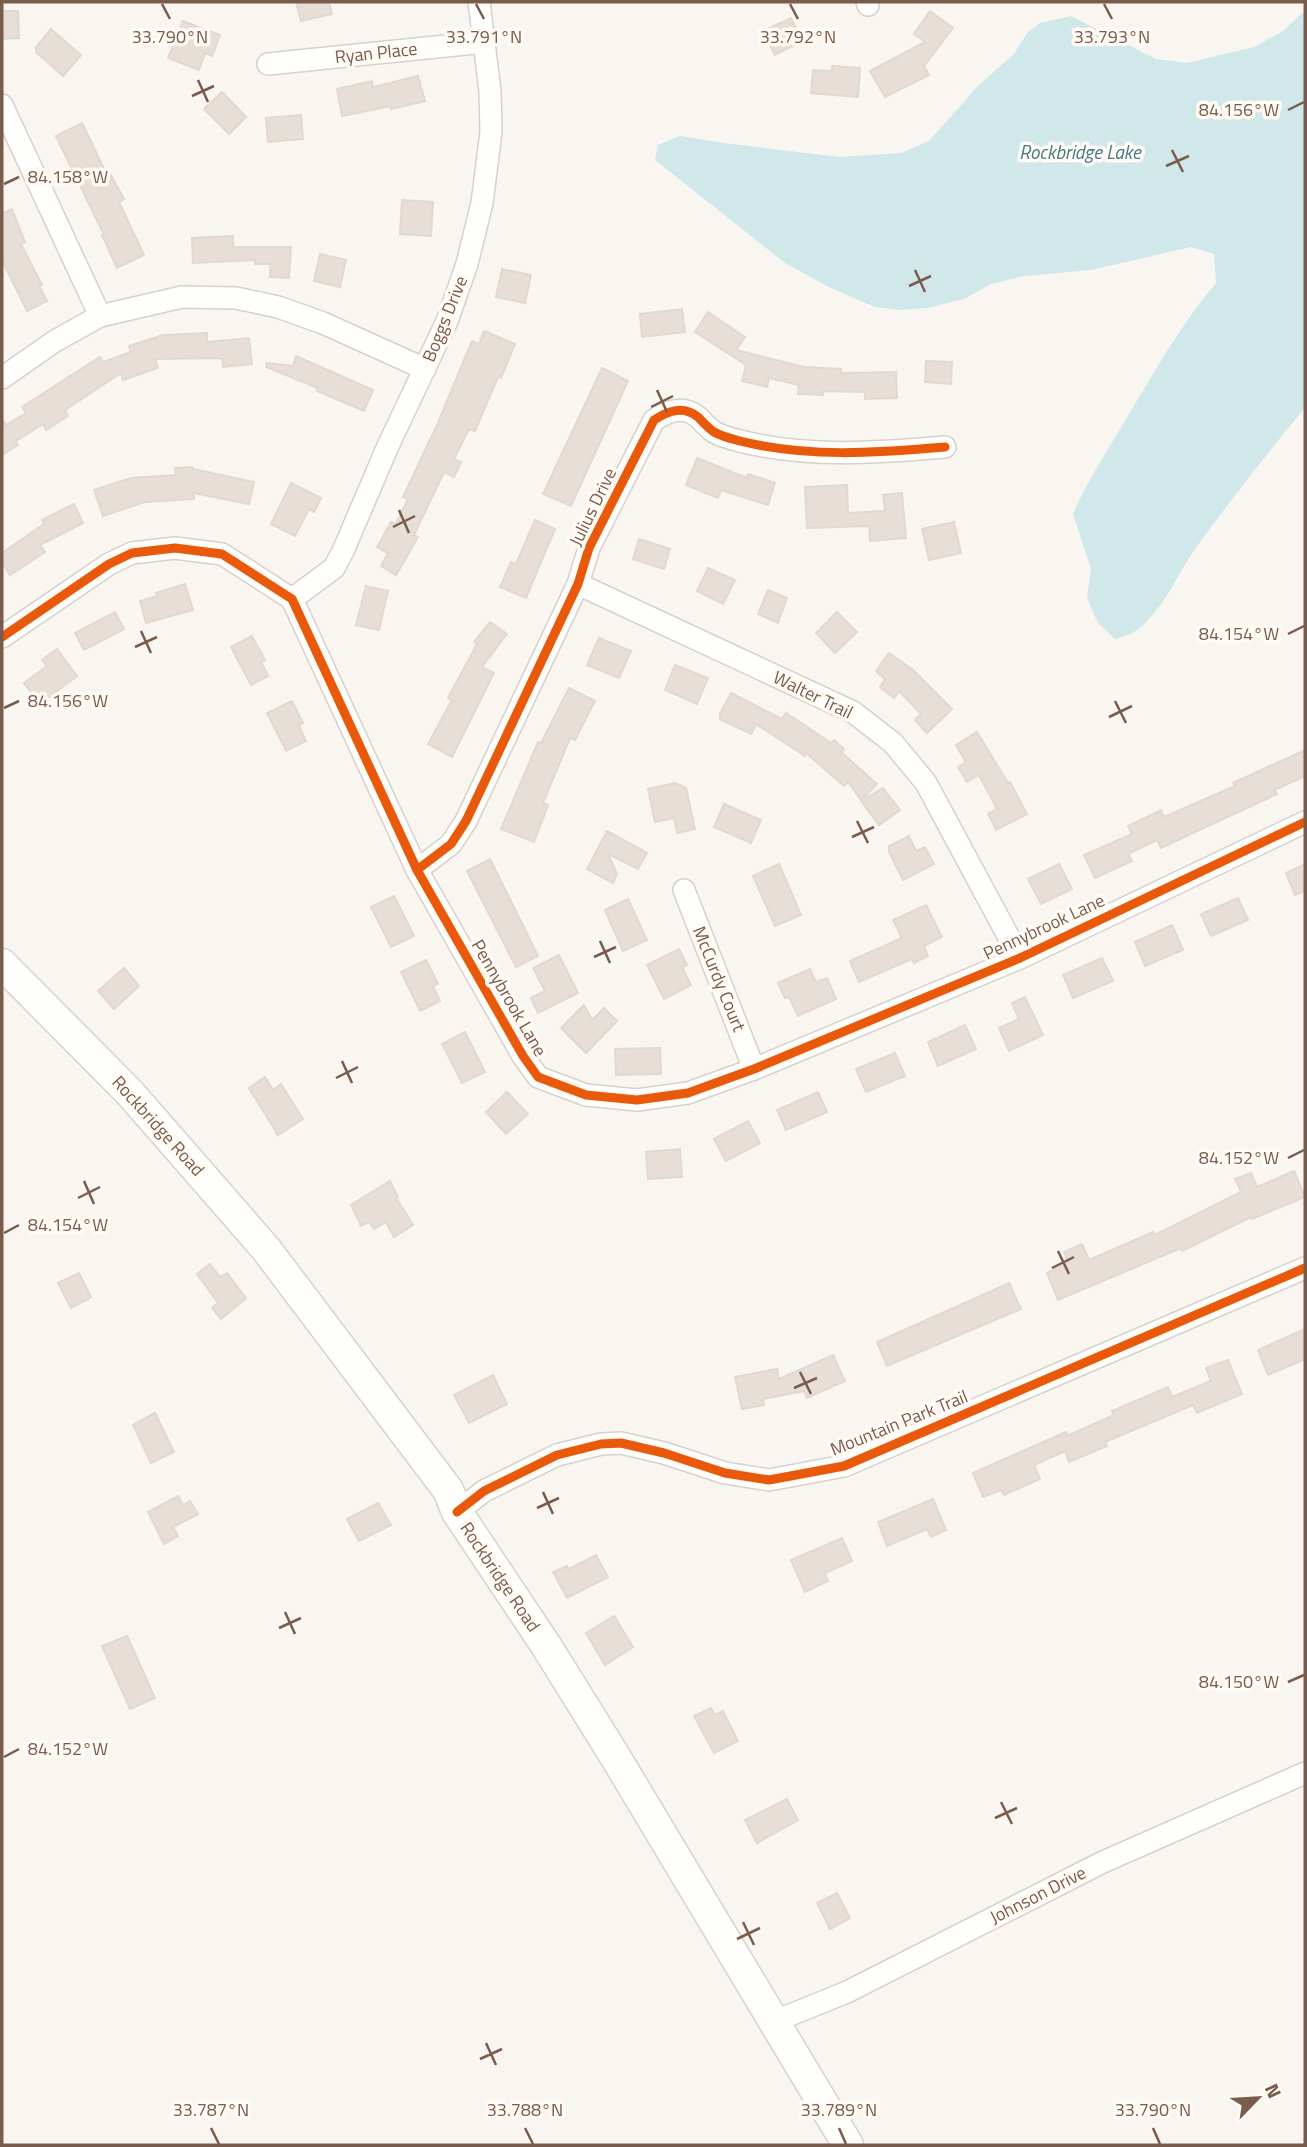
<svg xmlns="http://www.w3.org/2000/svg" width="1307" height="2147" viewBox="0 0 1307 2147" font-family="'Titillium Web',sans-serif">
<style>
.water{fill:#d0e8ea}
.building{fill:#e6ded7;stroke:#e2d8d2;stroke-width:2}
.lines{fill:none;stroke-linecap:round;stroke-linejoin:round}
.minor-casing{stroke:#d7d1cb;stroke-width:24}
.secondary-casing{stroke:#d9d2cb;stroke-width:33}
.minor{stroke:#fefefd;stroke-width:21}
.secondary{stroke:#fefefd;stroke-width:30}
.cycleway-casing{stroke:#fffaf3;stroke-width:13}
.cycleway{stroke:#e8590c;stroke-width:9}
.ticks{fill:none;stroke:#7a5c4d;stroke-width:2.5}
.labels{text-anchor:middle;stroke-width:7;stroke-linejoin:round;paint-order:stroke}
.street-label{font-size:18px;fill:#7a5c4d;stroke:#fffaf3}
.water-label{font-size:19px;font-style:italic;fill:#437c86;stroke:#fffaf3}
.ticks-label{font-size:18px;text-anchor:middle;fill:#7a5c4d;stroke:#fffaf3;stroke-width:7;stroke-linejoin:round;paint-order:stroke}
</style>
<rect width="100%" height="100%" fill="#f9f5f0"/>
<path class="water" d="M1302 13H1305V408C1267 453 1230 501 1195 549 1178 573 1168 600 1147 621 1137 632 1128 636 1115 639L1098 623 1087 598 1091 569 1073 514C1088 479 1110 447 1129 414 1156 369 1182 323 1216 283L1214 254 1191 247 1091 270 1024 276 991 284 964 299 928 308 899 310 875 307 829 287 785 263 655 160 658 145 680 136 724 143 839 157 901 153 929 141 978 86 1014 54 1028 32 1040 23 1071 16 1156 59 1187 63 1254 47 1283 31Z"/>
<g class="building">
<polygon points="296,2 329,2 332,14 301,21"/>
<polygon points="2,11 18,11 19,38 2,39"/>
<polygon points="930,11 953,28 924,66 929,75 885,97 870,71 925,42 914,34"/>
<polygon points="791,18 802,41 775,55 763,31"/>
<polygon points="183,21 220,35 212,56 205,53 199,70 168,58"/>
<polygon points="51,29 81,55 63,76 36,52 36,47"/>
<polygon points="832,66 860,68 858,97 811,93 813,70 832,71"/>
<polygon points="418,76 425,101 391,109 391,106 342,116 337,89 372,81 373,87"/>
<polygon points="222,92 246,117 229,134 204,109"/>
<polygon points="301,115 303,139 268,142 266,118"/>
<polygon points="82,123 105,171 108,170 124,199 119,202 144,255 117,268 102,235 104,235 56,136"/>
<polygon points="402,200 433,202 431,236 400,234"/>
<polygon points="12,209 25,242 21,244 42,285 39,286 47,301 27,311 2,260 2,214"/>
<polygon points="233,236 233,247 291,247 289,278 270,277 270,264 255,264 255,260 193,263 192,238"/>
<polygon points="320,254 346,260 340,287 314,281"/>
<polygon points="502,269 531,275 525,303 496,297"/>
<polygon points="682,309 685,332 642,337 640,314"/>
<polygon points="708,312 745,337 736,350 804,367 841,369 841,373 896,372 897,398 865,399 865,392 823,391 823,395 798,394 799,385 769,378 767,387 742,381 746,365 695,332"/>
<polygon points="484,331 515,344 501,378 498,377 475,431 469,429 454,459 461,462 454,477 444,472 414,535 418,537 396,575 381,566 388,553 377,547 391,522 396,524 408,499 403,497 437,425 472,341 479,344"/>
<polygon points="207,333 207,342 249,338 252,364 223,367 222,358 155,359 158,368 123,380 121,373 65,410 68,416 46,430 43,424 16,441 18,445 2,455 2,418 6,425 26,413 22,407 100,357 103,362 131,352 129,346 163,335"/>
<polygon points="296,356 373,390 364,411 317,391 318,388 266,367 267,363 293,366"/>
<polygon points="926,361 952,362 951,384 925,382"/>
<polygon points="602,368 628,381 571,506 543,494"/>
<polygon points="697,458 747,478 748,474 775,483 768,505 721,490 718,498 686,485"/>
<polygon points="192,467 193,469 254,482 249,504 194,493 194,499 145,502 103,516 94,490 131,478 176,475 175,468"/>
<polygon points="291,483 321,498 314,512 309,509 295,536 271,524"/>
<polygon points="847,485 848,513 885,511 883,495 902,493 906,538 870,541 869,526 807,528 805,487"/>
<polygon points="74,504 83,523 40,545 45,552 10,575 2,563 2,553 44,524 42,520"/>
<polygon points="535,520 555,529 526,598 500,587 511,562 516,564"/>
<polygon points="954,522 961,553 929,560 922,529"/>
<polygon points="639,539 670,549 664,569 633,559"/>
<polygon points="708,568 735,580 723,604 697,591"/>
<polygon points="185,584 193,610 146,623 140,601 157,596 156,593"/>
<polygon points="366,586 388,591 379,630 356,625"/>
<polygon points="768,590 787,598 778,623 758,614"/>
<polygon points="115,612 124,629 84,650 75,633"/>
<polygon points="837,612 857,632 835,653 816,633"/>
<polygon points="490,622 507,634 482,667 494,673 452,757 428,744 452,700 448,698 477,644 474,642"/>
<polygon points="252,636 265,660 261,662 268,676 251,685 231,647"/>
<polygon points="599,638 631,651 619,678 587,665"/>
<polygon points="57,649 77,676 40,704 24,683 47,666 42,660"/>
<polygon points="889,653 913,670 952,709 927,733 915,720 921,714 899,691 894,698 880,687 885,679 876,671"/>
<polygon points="675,665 708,678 697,704 665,690"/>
<polygon points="569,688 595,701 575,740 570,738 543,803 548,805 534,842 501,829 538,742 541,743"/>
<polygon points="731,693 782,719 786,713 831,743 834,740 844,749 841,752 877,784 861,800 848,782 844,786 806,753 805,756 756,724 751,734 720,719 720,714"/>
<polygon points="292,701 303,723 299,726 306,741 286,751 267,713"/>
<polygon points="977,732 1008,783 1010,782 1027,814 996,830 988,814 997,809 979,775 967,782 958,767 966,762 956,745"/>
<polygon points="1305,750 1305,776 1274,790 1277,794 1161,848 1157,840 1128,854 1132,861 1095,878 1084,855 1132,834 1128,826 1161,810 1164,817 1235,786 1233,783"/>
<polygon points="675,783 686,788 695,829 677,833 674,818 655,822 648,789"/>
<polygon points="883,788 900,810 879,825 861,801"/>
<polygon points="724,804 761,820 751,843 714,827"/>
<polygon points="607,831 647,853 638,869 608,854 617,874 613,883 587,869"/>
<polygon points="909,836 916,851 925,847 934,864 903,880 889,852 889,846"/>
<polygon points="490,859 538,956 516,967 467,871"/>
<polygon points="779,864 801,915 775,926 753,876"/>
<polygon points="1059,864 1072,889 1041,904 1028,879"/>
<polygon points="1305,864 1305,891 1295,895 1286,873"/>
<polygon points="394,896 414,936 391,947 371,907"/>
<polygon points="1238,898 1248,920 1211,936 1201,914"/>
<polygon points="628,899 647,940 623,951 605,910"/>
<polygon points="926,905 942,937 924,946 928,956 914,963 912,959 859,982 850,961 902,938 893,920"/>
<polygon points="1172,925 1183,950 1145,966 1135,942"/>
<polygon points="679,949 687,965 682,967 691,985 664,999 647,965"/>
<polygon points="559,955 578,993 538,1013 531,998 545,991 533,968"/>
<polygon points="1102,958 1113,981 1073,998 1063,975"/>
<polygon points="426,960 438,984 433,986 440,1001 420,1011 401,972"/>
<polygon points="124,968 139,986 114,1009 98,991"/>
<polygon points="810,969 816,982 827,978 836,999 798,1016 789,997 785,998 778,983"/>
<polygon points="1025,997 1043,1035 1009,1051 999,1028 1019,1019 1012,1003"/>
<polygon points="584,1005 592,1020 604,1008 617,1021 586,1053 561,1028"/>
<polygon points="965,1025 976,1049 938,1066 928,1042"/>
<polygon points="465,1032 485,1072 462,1083 442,1044"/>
<polygon points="660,1048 661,1074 616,1075 615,1049"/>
<polygon points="895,1053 905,1076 866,1092 856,1069"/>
<polygon points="265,1077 273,1090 281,1084 303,1119 278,1135 249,1088"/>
<polygon points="507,1092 528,1114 506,1134 486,1112"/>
<polygon points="818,1092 827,1112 786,1130 777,1110"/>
<polygon points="748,1121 760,1143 726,1161 714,1139"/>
<polygon points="680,1149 682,1177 648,1179 646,1152"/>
<polygon points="1294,1171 1305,1197 1252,1219 1251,1217 1182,1251 1181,1248 1058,1300 1047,1273 1068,1263 1064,1252 1082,1244 1089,1260 1153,1232 1155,1235 1241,1192 1235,1179 1251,1173 1257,1187"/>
<polygon points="390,1181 398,1197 396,1198 413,1225 394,1237 386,1222 374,1229 369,1222 361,1226 351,1205"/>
<polygon points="210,1264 220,1277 227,1273 246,1298 221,1319 212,1308 218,1303 197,1274"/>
<polygon points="79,1273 91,1297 71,1308 58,1283"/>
<polygon points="1009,1283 1021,1309 887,1366 877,1342"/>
<polygon points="1305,1329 1305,1359 1268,1375 1258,1350"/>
<polygon points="833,1355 845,1381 807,1398 804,1391 763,1399 764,1405 742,1409 735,1377 777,1369 779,1379"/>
<polygon points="1228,1360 1242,1394 1197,1413 1193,1405 1105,1442 1107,1446 1069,1462 1065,1451 1034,1465 1040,1479 1004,1495 1001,1490 983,1497 973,1473 1066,1432 1067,1436 1114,1415 1112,1411 1168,1387 1172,1397 1211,1381 1206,1368"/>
<polygon points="493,1375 507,1404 469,1423 454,1395"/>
<polygon points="155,1413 174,1452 151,1463 133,1425"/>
<polygon points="178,1496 183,1505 190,1501 198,1514 173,1527 178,1536 164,1544 148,1512"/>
<polygon points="933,1499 946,1530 931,1537 927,1529 887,1546 878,1522"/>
<polygon points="378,1503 391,1525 359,1541 347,1519"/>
<polygon points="842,1538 852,1561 825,1573 828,1581 805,1592 791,1560"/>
<polygon points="596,1555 608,1577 567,1598 553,1572 567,1566 569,1569"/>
<polygon points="614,1616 633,1647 605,1665 586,1633"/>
<polygon points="127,1636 155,1698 130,1709 102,1646"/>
<polygon points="711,1708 715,1715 723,1711 738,1741 714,1753 694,1716"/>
<polygon points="787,1799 798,1820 757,1843 745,1820"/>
<polygon points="837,1893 850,1918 830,1929 817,1903"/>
</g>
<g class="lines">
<defs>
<g id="minor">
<polyline points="867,2 868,5"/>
<polyline points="268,64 485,42"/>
<polyline points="2,105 100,316"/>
<polyline points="2,378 55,341 100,316 182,297 236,298 278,307 323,323 425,369"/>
<polyline points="578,584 853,712 893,743 926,783 1020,958"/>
<polyline points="292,599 334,568 343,551 388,446 447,321 467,264 482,203 491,132 490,91 479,2"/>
<polyline points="2,637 109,564 132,553 175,548 222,554 292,599 417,870 523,1056 538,1077 586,1095 637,1100 688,1093 754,1069 1020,958 1305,822"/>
<path d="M417 870 451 844 466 821 578 584 589 548 654 420C668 411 683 405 698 417 703 422 708 428 714 432 721 436 732 439 740 441 808 458 875 453 945 447"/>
<polyline points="684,890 754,1069"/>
<polyline points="457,1512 484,1491 557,1455 601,1444 621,1443 664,1453 725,1473 769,1480 844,1466 1305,1268"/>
<polyline points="773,2022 847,1992 1103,1862 1305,1773"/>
</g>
<polyline id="secondary" points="2,964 130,1093 266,1249 448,1490 457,1512 547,1647 616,1758 848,2145"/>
</defs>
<use href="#minor" class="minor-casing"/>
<use href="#secondary" class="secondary-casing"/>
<use href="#minor" class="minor"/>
<use href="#secondary" class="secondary"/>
<defs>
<g id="cycleway">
<polyline points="2,637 109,564 132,553 175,548 222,554 292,599 417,870 523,1056 538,1077 586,1095 637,1100 688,1093 754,1069 1020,958 1305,822"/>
<path d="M417 870 451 844 466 821 578 584 589 548 654 420C668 411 683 405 698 417 703 422 708 428 714 432 721 436 732 439 740 441 808 458 875 453 945 447"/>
<polyline points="457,1512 484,1491 557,1455 601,1444 621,1443 664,1453 725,1473 769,1480 844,1466 1305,1268"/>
</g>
</defs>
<use href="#cycleway" class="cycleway-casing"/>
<use href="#cycleway" class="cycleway"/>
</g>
<path class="ticks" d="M162 4 170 19M476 4 484 19M790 4 798 19M1104 4 1112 19M198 80 208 102M192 96 214 86M1288 110 1304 102M1172 150 1183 172M1166 166 1189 156M4 184 19 177M915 270 925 292M909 286 931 276M657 390 667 412M651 407 673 396M399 510 409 533M393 527 415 516M141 631 151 653M1288 634 1304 626M135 647 157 637M1115 701 1126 723M4 708 19 701M1109 717 1132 706M857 821 868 843M852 837 874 827M600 941 610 963M594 957 616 947M342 1061 352 1083M336 1078 358 1067M1288 1158 1304 1150M84 1181 94 1204M78 1198 100 1187M4 1233 19 1225M1058 1251 1069 1274M1052 1268 1074 1257M800 1372 811 1394M794 1388 817 1378M543 1492 553 1514M537 1508 559 1498M285 1612 295 1634M279 1628 301 1618M1288 1682 1304 1675M4 1757 19 1749M1001 1802 1012 1824M995 1818 1017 1808M743 1922 754 1945M737 1939 760 1928M486 2043 496 2065M480 2059 502 2049M211 2128 219 2144M525 2128 533 2144M839 2128 846 2144M1153 2128 1160 2144"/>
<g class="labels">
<g class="street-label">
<text transform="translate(376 53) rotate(-6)" y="6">Ryan Place</text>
<text transform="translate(445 319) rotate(-68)" y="6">Boggs Drive</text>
<text transform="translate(593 507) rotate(-64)" y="6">Julius Drive</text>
<text transform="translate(813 695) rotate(26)" y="6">Walter Trail</text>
<text transform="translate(1044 927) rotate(-25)" y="6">Pennybrook Lane</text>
<text transform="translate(719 979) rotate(68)" y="6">McCurdy Court</text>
<text transform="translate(509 998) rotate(60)" y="6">Pennybrook Lane</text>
<text transform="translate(158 1126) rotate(48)" y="6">Rockbridge Road</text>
<text transform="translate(899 1423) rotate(-22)" y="6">Mountain Park Trail</text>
<text transform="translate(500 1577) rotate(56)" y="6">Rockbridge Road</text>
<text transform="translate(1038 1895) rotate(-27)" y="6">Johnson Drive</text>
</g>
<g class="water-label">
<text x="1080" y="159">Rockbridge Lake</text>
</g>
</g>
<g class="ticks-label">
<text x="170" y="43">33.790°N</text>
<text x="484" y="43">33.791°N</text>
<text x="798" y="43">33.792°N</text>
<text x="1112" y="43">33.793°N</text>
<text x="1239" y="116">84.156°W</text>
<text x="68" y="183">84.158°W</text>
<text x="1239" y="640">84.154°W</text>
<text x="68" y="707">84.156°W</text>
<text x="1239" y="1164">84.152°W</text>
<text x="68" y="1231">84.154°W</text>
<text x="1239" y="1688">84.150°W</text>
<text x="68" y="1755">84.152°W</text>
<text x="211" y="2116">33.787°N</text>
<text x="525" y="2116">33.788°N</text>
<text x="839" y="2116">33.789°N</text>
<text x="1153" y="2116">33.790°N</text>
</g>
<rect width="1307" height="2147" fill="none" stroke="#7a5c4d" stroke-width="7"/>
<g transform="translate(1258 2098) rotate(65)" stroke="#fffaf3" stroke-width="5" paint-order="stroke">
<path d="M0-5L12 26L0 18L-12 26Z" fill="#7a5c4d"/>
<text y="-10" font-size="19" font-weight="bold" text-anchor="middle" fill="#7a5c4d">N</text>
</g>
</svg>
